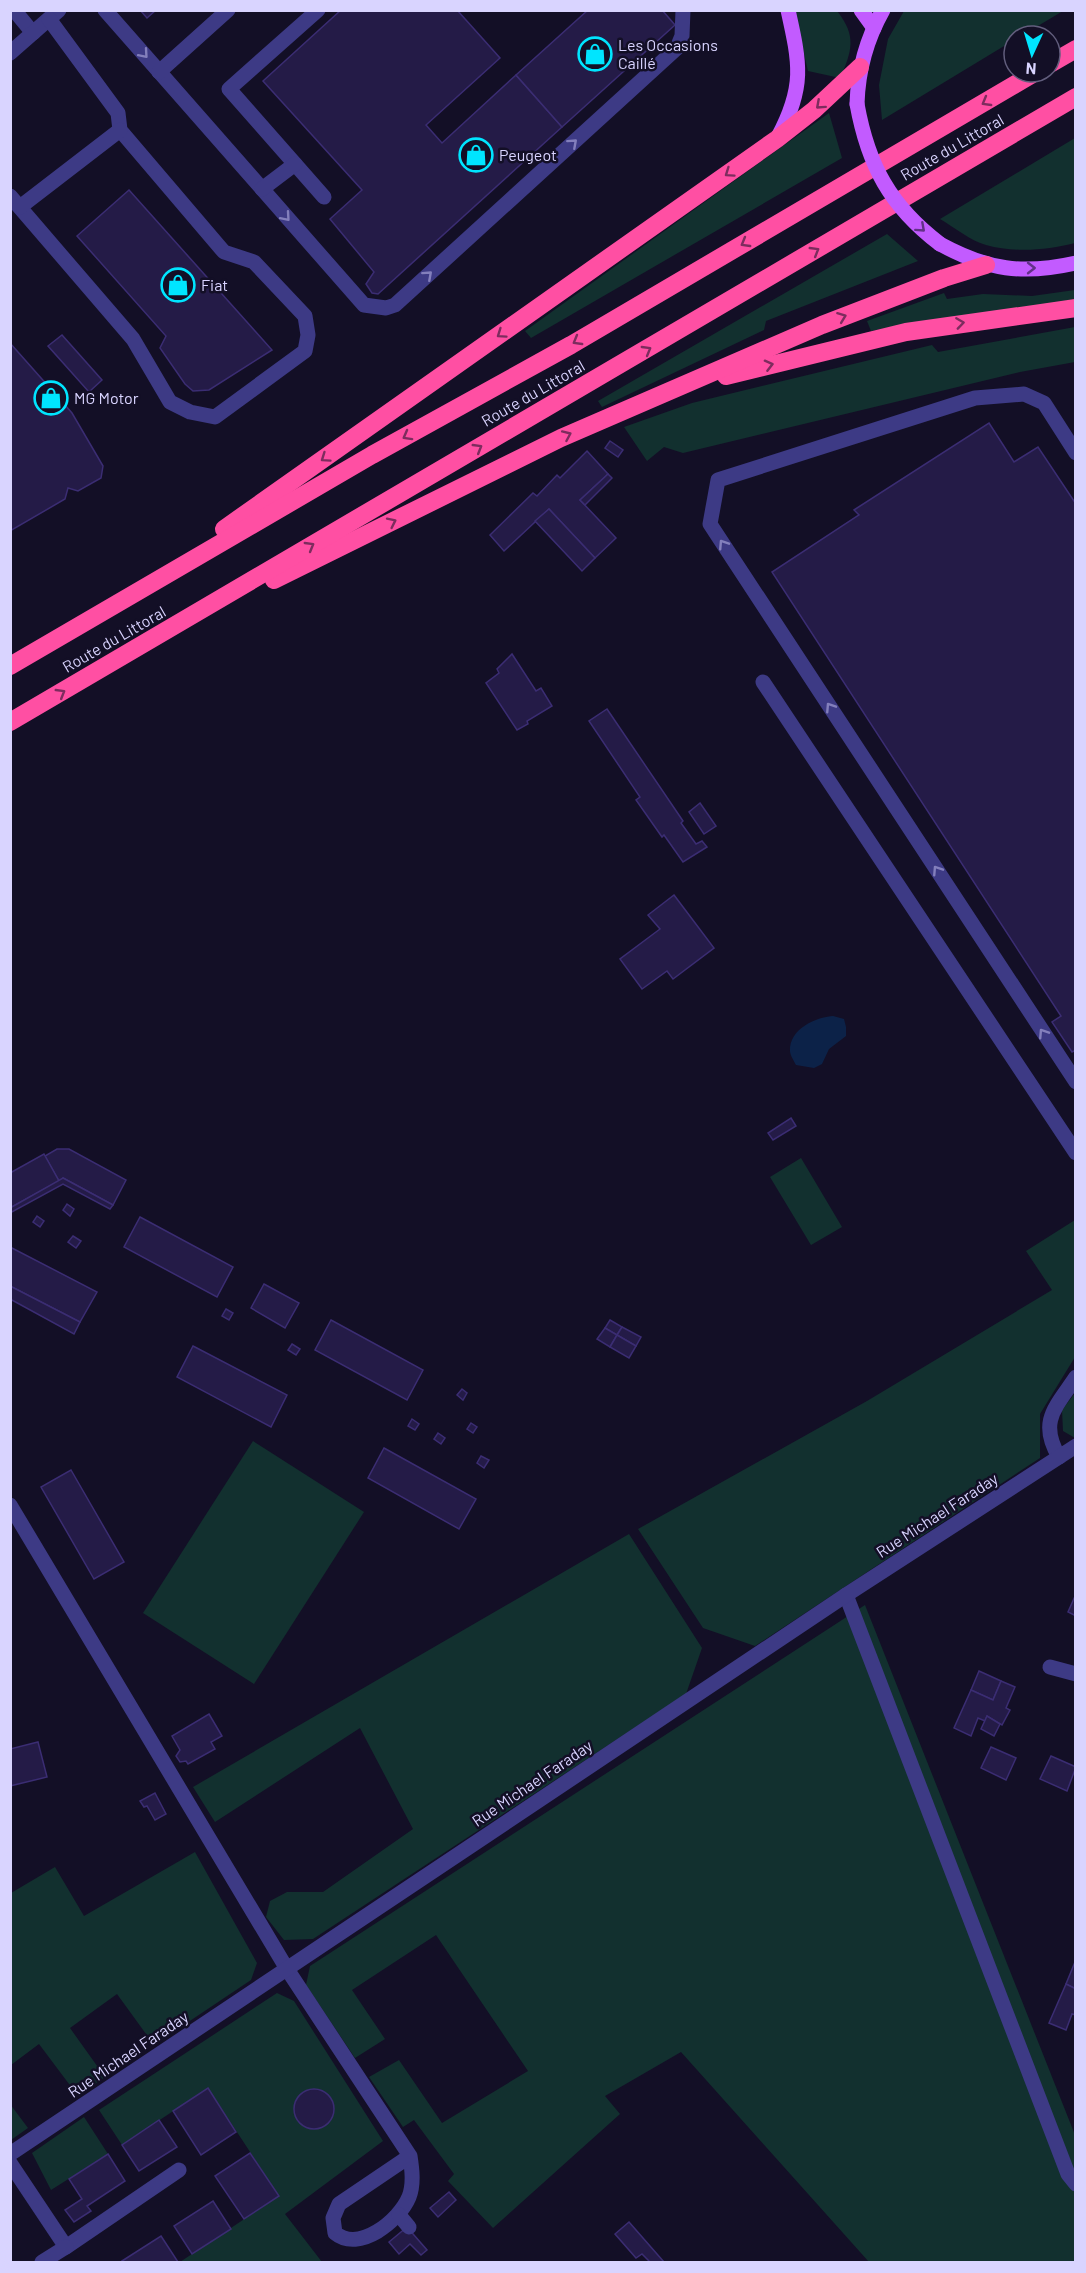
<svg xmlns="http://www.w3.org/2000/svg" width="1086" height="2273" viewBox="0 0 1086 2273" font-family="Barlow,sans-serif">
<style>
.green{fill:#12302f}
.water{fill:#0c2248}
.building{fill:#241b47;stroke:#3b2d73;stroke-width:1.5}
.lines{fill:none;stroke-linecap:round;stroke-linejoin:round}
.minor{stroke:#3d3a85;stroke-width:15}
.major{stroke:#c25bff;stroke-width:15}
.highway{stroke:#ff4fa3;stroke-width:18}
.major-bridge{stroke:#c25bff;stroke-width:15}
.oneway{stroke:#837fbc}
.oneway2{stroke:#7d2c5e}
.oneway3{stroke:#623188}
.labels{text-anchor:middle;stroke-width:5;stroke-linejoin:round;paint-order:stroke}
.poi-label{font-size:16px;fill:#d9d4ff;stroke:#130f26;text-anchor:start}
.street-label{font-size:16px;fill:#d9d4ff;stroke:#130f26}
</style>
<rect width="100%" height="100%" fill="#130f26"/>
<g class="green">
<path d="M794 11H837C857 36 852 51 840 78L808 71Z"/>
<polygon points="904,11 904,10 1063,11 1021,36 1014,36 1014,40 882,120 879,85 888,39"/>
<polygon points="829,113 842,158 531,338 525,331"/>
<path d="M1075 138V243C1047 250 1015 253 986 245 971 241 954 227 940 219Z"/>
<polygon points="887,234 918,261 766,321 764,330 602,407 598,401"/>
<polygon points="1075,290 1075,301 912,323 871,331 867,321 944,293 947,299 983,294 1032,296"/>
<polygon points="1075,327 1075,362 1020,372 683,453 664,447 647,461 624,427 692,403 932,345 938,352"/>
<polygon points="801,1158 842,1227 811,1245 770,1177"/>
<polygon points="1075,1220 1075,1357 1040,1414 1040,1458 755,1646 703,1628 638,1529 867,1401 1052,1290 1026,1251"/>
<polygon points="1075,1393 1075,1438 1063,1431 1062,1410"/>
<polygon points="253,1441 364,1512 254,1684 143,1613"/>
<polygon points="629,1534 702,1648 686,1694 313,1939 284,1940 266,1917 270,1901 287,1892 323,1892 413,1829 360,1728 215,1822 193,1787"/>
<polygon points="865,1605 1075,2135 1075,2262 869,2262 681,2052 605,2096 620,2114 493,2228 448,2181 454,2174 414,2120 403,2127 369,2077 399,2060 442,2123 528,2071 436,1935 352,1990 385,2039 355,2058 306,1985 310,1966"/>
<polygon points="195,1852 257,1963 251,1980 154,2045 117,1994 70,2028 105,2077 78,2096 39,2044 11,2065 11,1893 55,1867 84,1916"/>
<polygon points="277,1993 294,2001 383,2141 285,2214 322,2262 180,2262 279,2196 208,2088 122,2145 99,2110"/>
<polygon points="10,2104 28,2128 11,2140 10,2140"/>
<polygon points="84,2117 108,2154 51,2190 32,2153"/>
</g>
<path class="water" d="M833 1016 844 1019 846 1027V1036L829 1049 822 1064 814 1068 796 1065C794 1061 790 1055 790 1051 789 1029 816 1017 833 1016Z"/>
<g class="building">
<polygon points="140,10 156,10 147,18"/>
<polygon points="341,10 457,10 500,58 426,125 442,143 516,75 562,127 378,294 372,293 366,284 374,272 330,219 362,190 263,81"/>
<polygon points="588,10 662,10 675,25 562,127 516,75"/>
<polygon points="129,190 272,350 209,390 193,391 185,384 160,348 166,336 77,236"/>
<polygon points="62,335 102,380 89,392 48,346"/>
<polygon points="10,343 72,413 103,466 101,478 78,491 68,488 65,499 10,531"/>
<polygon points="989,423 1014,462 1038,447 1076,504 1076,1050 1072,1052 1052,1022 1061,1016 772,572 859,515 854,510"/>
<polygon points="610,441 623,450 618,457 605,448"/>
<polygon points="587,451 608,474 580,500 616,538 595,558 549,509 504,551 490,535 533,493 537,496 557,475 560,478"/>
<polygon points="608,474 612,478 585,505 580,500"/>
<polygon points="549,509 595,558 582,571 535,521"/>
<polygon points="512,654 536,691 541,688 552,706 527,721 528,724 517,730 486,683 499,673 497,669"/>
<polygon points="607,709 683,821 681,823 696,844 702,841 707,847 683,862 664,835 662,837 636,800 640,797 589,721"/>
<polygon points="700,803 716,826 704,834 689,812"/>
<polygon points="674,895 714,948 673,979 667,971 642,989 620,959 660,929 648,915"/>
<polygon points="791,1118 796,1126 773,1140 768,1133"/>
<polygon points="57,1149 69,1149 126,1180 113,1205 63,1178 59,1181 45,1156"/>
<polygon points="44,1154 59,1181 10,1208 10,1173"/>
<polygon points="63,1178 113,1205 110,1209 63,1184 10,1213 10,1208"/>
<polygon points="67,1204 74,1209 70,1216 63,1210"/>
<polygon points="37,1216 44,1221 40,1227 33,1222"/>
<polygon points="140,1217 233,1267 217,1297 124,1247"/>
<polygon points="73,1236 81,1241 76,1248 68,1242"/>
<polygon points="10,1247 97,1292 80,1322 10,1286"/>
<polygon points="264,1284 299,1303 285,1328 251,1308"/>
<polygon points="10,1286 80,1322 74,1334 10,1299"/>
<polygon points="226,1309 233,1313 229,1320 222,1316"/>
<polygon points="331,1320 423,1370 407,1400 315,1350"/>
<polygon points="610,1320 622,1327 617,1335 605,1328"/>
<polygon points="622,1327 641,1337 636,1346 617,1335"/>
<polygon points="605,1328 617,1335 610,1347 597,1339"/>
<polygon points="617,1335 636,1346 629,1358 610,1347"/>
<polygon points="292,1344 300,1349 296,1355 288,1350"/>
<polygon points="193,1346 287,1395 271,1427 177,1377"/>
<polygon points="462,1389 467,1393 463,1400 457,1395"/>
<polygon points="412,1419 419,1424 415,1430 408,1426"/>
<polygon points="471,1423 477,1427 473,1433 467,1429"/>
<polygon points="438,1433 445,1438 441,1444 434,1439"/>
<polygon points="384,1448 476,1499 459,1529 368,1478"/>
<polygon points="481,1456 489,1460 484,1468 477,1463"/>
<polygon points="71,1470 124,1562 94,1579 41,1487"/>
<polygon points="1076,1594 1076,1616 1068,1612"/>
<polygon points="979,1671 1001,1681 993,1700 971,1690"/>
<polygon points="1001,1681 1015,1687 1006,1708 1010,1710 1002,1725 987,1716 985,1721 978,1718 971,1736 954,1728 971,1690 993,1700"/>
<polygon points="209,1714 222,1736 211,1742 215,1749 188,1764 186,1761 180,1762 176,1756 180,1750 172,1736"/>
<polygon points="987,1716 1000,1724 994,1736 981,1729"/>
<polygon points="38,1742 47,1777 10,1786 10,1749"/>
<polygon points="991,1747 1016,1758 1006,1780 981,1768"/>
<polygon points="1051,1756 1076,1767 1067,1791 1040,1779"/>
<polygon points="155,1793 166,1814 155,1820 147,1806 144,1807 140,1801"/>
<polygon points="1075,1962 1076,1962 1076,1989 1066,1984"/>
<polygon points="1066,1984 1076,1989 1076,2015 1072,2014 1066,2030 1049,2023"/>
<polygon points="208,2088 236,2132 201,2155 173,2111"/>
<circle cx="314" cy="2109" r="20"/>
<polygon points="159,2120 177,2147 139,2171 122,2145"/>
<polygon points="250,2153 279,2196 244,2219 215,2176"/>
<polygon points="108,2154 125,2181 87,2206 91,2211 74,2222 65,2210 82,2199 69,2179"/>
<polygon points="449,2192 456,2200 438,2217 430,2208"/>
<polygon points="213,2201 231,2229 192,2254 174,2226"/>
<polygon points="629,2222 664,2262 650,2262 642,2254 636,2258 615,2234"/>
<polygon points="407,2227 427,2250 421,2255 410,2244 399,2254 389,2242"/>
<polygon points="161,2236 178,2262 123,2262 122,2261"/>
</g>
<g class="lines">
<g class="minor">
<polyline points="14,10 33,33"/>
<polyline points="105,10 364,305 386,308 395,305 677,48 682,36 683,10"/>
<polyline points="318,10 229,89 324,197"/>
<polyline points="10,53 59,10"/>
<polyline points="159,72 228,10"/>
<polyline points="262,189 295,164"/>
<polyline points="10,196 133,339 170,402 190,412 215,417 305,351 308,335 305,316 254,262 224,252 120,130 118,113 49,19"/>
<polyline points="20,207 120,130"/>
<polyline points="1076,453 1044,403 1024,394 975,398 718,480 710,524 1076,1082"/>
<polyline points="763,682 1076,1153"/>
<path d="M1059 1457C1038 1421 1056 1407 1076 1377"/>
<path d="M10 1505 287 1969 410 2156C412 2169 414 2184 409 2197 399 2221 359 2253 335 2233L333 2218 339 2204 410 2156"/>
<polyline points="846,1595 1068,2174 1076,2184"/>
<polyline points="1050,1667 1076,1674"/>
<polyline points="10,2154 846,1595 1076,1446"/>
<polyline points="10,2163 66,2247 179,2170"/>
<polyline points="399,2215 409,2227"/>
<polyline points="42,2262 66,2247"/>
</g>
<g class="major">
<polyline points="861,10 874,28"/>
<path d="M857 104C858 70 866 40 883 10"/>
<path d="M778 137C805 87 800 64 788 10"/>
<path d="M940 244C988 270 1022 275 1076 263"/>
</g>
<g class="highway">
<polyline points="1050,64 1076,49"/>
<polyline points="726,376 906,332 1076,308"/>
<polyline points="224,529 777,139 814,110 860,67"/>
<polyline points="274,580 561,438 822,325 944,278 986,265"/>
<polyline points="10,666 372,455 571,345 1036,72"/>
<polyline points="10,722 1076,97"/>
</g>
<path class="major-bridge" d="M857 104C868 165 890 206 940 244"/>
</g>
<defs><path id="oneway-chevron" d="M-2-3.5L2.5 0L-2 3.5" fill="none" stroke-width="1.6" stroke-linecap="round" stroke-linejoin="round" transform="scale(1.5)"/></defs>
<g class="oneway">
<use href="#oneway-chevron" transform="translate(144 54) rotate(49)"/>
<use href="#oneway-chevron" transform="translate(573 143) rotate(-42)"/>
<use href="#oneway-chevron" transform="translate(286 217) rotate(49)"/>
<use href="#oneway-chevron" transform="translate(428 275) rotate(-42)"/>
<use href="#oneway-chevron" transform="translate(723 544) rotate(-123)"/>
<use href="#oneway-chevron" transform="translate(830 707) rotate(-123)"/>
<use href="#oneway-chevron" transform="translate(937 870) rotate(-123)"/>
<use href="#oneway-chevron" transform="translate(1043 1033) rotate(-123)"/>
</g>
<g class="oneway2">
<use href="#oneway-chevron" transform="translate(986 102) rotate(150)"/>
<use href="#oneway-chevron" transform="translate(820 105) rotate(138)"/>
<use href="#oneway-chevron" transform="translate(729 173) rotate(145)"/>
<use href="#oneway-chevron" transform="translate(745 243) rotate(150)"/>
<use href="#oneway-chevron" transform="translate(815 251) rotate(-31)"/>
<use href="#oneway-chevron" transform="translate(842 317) rotate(-21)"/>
<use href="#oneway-chevron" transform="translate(960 323) rotate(-8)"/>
<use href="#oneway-chevron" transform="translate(501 334) rotate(145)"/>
<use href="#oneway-chevron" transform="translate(577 341) rotate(150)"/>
<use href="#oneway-chevron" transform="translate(647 350) rotate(-30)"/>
<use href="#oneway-chevron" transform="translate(769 365) rotate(-14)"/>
<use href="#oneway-chevron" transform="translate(567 435) rotate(-24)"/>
<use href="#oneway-chevron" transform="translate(407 436) rotate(151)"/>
<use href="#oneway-chevron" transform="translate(478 448) rotate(-31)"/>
<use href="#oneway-chevron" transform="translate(325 458) rotate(145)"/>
<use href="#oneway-chevron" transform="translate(392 522) rotate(-26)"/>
<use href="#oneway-chevron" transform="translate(310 546) rotate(-30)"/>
<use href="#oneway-chevron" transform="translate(61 693) rotate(-31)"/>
</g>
<g class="oneway3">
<use href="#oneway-chevron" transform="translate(921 228) rotate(42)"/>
<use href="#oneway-chevron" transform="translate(1031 268)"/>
</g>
<defs>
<symbol id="shop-ring" viewBox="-11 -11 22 22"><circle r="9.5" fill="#130f26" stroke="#00e5ff" stroke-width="1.5"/><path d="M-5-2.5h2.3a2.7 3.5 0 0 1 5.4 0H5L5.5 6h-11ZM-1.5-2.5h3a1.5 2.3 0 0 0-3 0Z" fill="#00e5ff"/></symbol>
</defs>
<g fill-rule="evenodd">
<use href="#shop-ring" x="576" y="35" width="38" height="38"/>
<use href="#shop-ring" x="457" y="136" width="38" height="38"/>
<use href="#shop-ring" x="159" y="266" width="38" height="38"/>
<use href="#shop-ring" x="32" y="379" width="38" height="38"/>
</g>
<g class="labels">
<g class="poi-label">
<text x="618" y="51">Les Occasions<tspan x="618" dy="18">Caillé</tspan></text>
<text x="499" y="161">Peugeot</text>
<text x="201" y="291">Fiat</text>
<text x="74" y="404">MG Motor</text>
</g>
<g class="street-label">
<text transform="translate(952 147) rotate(-30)" y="6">Route du Littoral</text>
<text transform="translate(533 393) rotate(-30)" y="6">Route du Littoral</text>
<text transform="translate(114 639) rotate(-30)" y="6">Route du Littoral</text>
<text transform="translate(937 1515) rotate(-33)" y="6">Rue Michael Faraday</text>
<text transform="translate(532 1783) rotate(-34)" y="6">Rue Michael Faraday</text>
<text transform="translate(128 2054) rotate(-34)" y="6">Rue Michael Faraday</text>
</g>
</g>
<rect width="1086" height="2273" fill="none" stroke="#d9d4ff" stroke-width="24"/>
<g transform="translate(1032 54) rotate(184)"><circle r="28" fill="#130f26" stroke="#625e7d" stroke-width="1.5"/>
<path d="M0-4.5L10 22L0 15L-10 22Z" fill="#00e5ff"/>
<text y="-9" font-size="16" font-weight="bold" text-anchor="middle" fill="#d9d4ff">N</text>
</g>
</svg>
